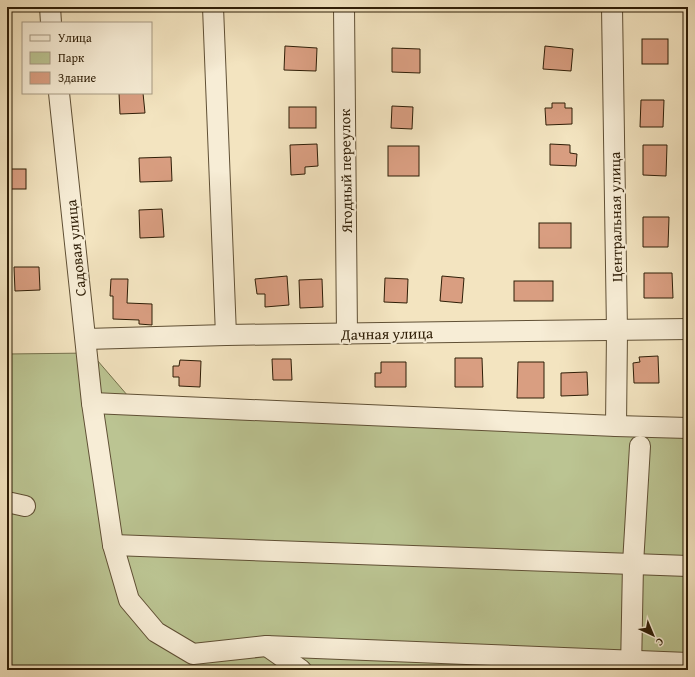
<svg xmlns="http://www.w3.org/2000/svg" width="695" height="677" viewBox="0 0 695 677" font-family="'Gentium Book Plus',serif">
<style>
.green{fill:#bbc492;stroke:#75714c}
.building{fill:#d99e81;stroke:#2f1e07}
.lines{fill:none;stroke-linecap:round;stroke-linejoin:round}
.minor-casing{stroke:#605035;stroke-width:22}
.minor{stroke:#f7edd6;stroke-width:20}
.labels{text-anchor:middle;stroke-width:4;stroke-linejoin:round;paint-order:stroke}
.street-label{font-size:15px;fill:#2f1e07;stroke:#f7edd6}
</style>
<rect width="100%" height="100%" fill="#f3e4c0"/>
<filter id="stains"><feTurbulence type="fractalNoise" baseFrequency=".005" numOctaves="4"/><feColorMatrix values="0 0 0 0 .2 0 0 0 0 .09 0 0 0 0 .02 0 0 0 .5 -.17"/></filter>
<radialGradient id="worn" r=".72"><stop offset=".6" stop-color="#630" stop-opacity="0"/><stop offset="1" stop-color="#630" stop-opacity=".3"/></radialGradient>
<polygon class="green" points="91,353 134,403 688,418 688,670 7,670 7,354"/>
<g class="building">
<rect x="544" y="7" width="23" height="3"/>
<rect x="642" y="39" width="26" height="25"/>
<polygon points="285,46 317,48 316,71 284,70"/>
<polygon points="545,46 573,49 571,71 543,69"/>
<polygon points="392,48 420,49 420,73 392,72"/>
<polygon points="119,93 143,93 145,113 120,114"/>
<polygon points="641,100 664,100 663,127 640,127"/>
<polygon points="552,103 565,103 565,108 572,108 572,124 546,125 545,108 552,108"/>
<polygon points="392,106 413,107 412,129 391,128"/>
<rect x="289" y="107" width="27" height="21"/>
<polygon points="317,144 318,166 305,167 305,174 291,175 290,145"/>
<polygon points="550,144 570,145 570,153 577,154 576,166 550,165"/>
<polygon points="643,145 667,145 666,176 643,175"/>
<rect x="388" y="146" width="31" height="30"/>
<polygon points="171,157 172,181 140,182 139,158"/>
<rect x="7" y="169" width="19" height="20"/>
<polygon points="162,209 164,237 140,238 139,210"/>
<polygon points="643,217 669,217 668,247 643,247"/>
<rect x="539" y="223" width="32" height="25"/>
<polygon points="14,267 39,267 40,290 15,291"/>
<polygon points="644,273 672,273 673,298 644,298"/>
<polygon points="287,276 289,305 265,307 265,294 257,294 255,279"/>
<polygon points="442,276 464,278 462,303 440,301"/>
<polygon points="385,278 408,279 407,303 384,302"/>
<polygon points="111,279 128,279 127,303 152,304 152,325 139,324 139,320 113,319 113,296 110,296"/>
<polygon points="322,279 323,307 300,308 299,280"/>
<rect x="514" y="281" width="39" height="20"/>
<polygon points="658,356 659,383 634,383 633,363 640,362 639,357"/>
<polygon points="455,358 482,358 483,387 455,387"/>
<polygon points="272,359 291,359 292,380 273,380"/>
<polygon points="180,360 201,361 200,387 179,386 179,377 173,377 173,366 179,366"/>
<polygon points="381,362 406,362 406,387 375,387 375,373 381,373"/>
<polygon points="518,362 544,362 544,398 517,398"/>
<polygon points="587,372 588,395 561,396 561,373"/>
</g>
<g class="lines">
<defs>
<g id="minor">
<polyline points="50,7 51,23"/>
<polyline points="213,7 226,335"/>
<polyline points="344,7 347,334"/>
<polyline points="612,7 617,331 616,426"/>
<polyline points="59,93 92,403 113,545 129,600 156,632 193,654 266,646 688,663"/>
<polyline points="86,339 226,335 688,329"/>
<polyline points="92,403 616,426 688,428"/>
<polyline points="7,502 25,506"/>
<polyline points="113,545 688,566"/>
<polyline points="267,646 301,670"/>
<polyline points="631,670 633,564 640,446"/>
</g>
</defs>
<use href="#minor" class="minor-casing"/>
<use href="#minor" class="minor"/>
</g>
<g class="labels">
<g class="street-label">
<text transform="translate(346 171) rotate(-91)" y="5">Ягодный переулок</text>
<text transform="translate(616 217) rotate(-91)" y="5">Центральная улица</text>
<text transform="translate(76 248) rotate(-96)" y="5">Садовая улица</text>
<text transform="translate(387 334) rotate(-1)" y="5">Дачная улица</text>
</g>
</g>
<rect width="695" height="677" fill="none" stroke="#f3e4c0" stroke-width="24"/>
<rect x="8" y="8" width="679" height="661" fill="none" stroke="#2f1e07" stroke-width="2"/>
<rect x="12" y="12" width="671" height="653" fill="none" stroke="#2f1e07"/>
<rect x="22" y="22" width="130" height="72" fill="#f7edd6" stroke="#a79a83"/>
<rect x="30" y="35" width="20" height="6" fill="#f7edd6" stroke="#a79a83"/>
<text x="58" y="42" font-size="12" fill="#2f1e07">Улица</text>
<rect x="30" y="52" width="20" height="12" fill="#bbc492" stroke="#a79a83"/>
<text x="58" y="62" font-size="12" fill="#2f1e07">Парк</text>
<rect x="30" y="72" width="20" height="12" fill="#d99e81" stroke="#a79a83"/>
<text x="58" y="82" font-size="12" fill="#2f1e07">Здание</text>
<g transform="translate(653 635) rotate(136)" stroke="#f7edd6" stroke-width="3" paint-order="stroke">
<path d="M0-3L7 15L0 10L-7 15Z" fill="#2f1e07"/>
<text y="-6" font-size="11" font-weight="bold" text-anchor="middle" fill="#2f1e07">С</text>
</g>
<rect width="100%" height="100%" filter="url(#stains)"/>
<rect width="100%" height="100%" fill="url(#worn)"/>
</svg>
